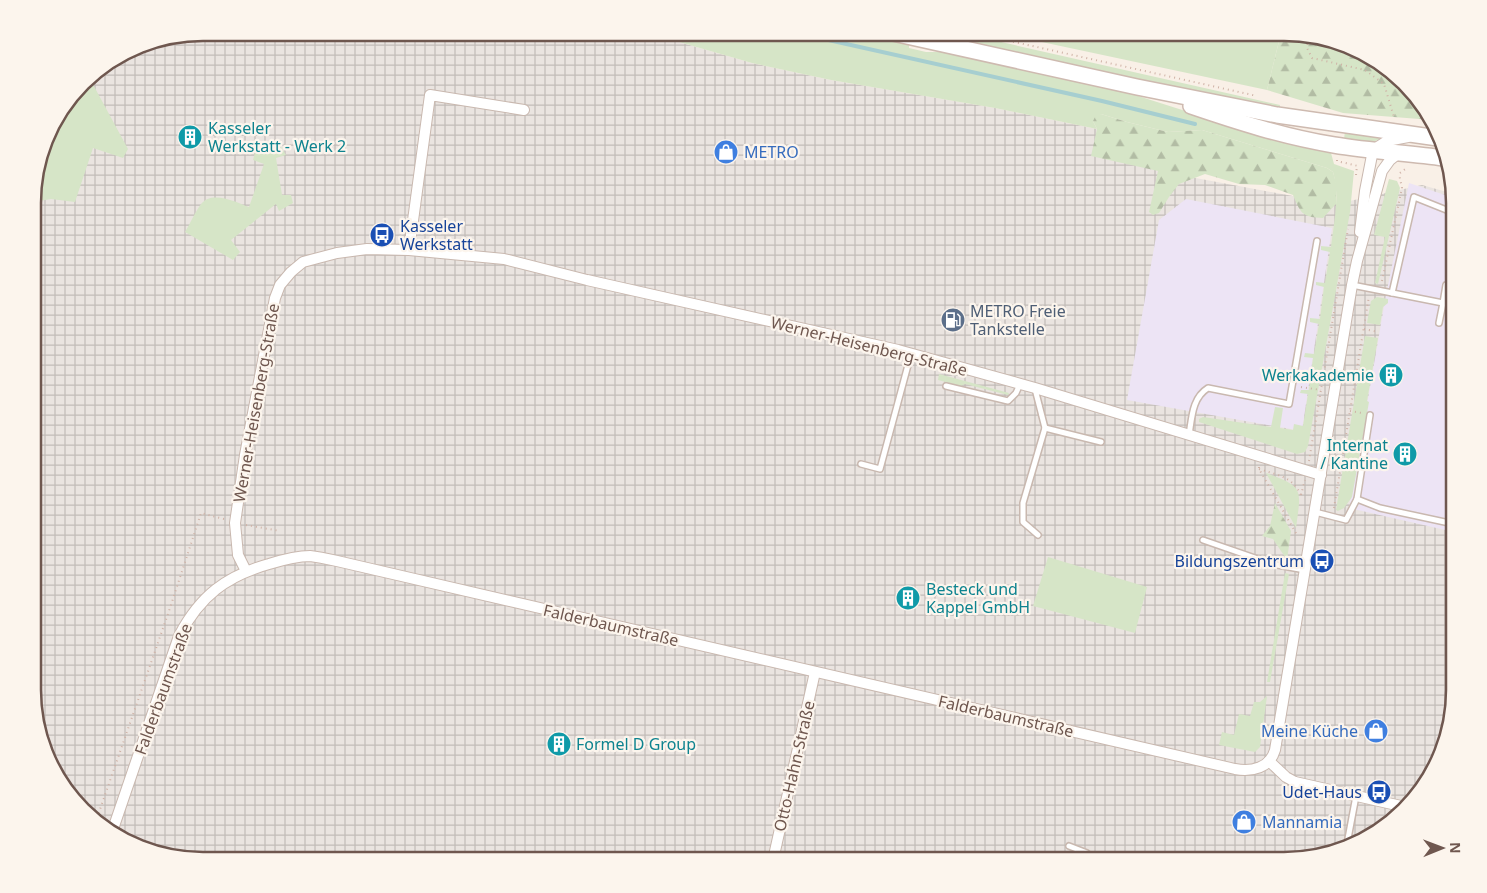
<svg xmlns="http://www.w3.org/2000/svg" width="1487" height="893" viewBox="0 0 1487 893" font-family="'Noto Sans',sans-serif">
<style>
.industrial{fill:url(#industrial-grid)}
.education{fill:#ede4f5}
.green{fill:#d6e5c7}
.forest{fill:url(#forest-firs)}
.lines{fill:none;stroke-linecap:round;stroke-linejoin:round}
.stream{stroke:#a6ced0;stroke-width:4}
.service-casing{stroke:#c9b8af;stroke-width:8}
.minor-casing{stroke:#c9b8af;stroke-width:12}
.secondary-casing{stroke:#cebab0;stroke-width:18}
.path{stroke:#cfb2a6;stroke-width:2;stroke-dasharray:1 4;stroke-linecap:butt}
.service{stroke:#fff;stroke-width:5}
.minor{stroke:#fff;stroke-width:10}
.secondary{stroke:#fff;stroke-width:15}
.labels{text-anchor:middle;stroke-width:4.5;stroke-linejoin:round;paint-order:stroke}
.culture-label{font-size:16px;fill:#0d838f;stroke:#fcf5ed;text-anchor:start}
.shop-label{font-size:16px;fill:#366cbe;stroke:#fcf5ed;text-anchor:start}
.transit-label{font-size:16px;fill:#164399;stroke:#fcf5ed;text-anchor:end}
.service-label{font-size:16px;fill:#4e5e75;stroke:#fcf5ed;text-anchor:start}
.street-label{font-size:16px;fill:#6f574f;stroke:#fcf5ed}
.rim{fill:none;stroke:#6f574f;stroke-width:2.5}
</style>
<defs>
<pattern id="industrial-grid" width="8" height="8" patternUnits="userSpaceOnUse" patternTransform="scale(1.25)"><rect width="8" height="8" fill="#eae4e0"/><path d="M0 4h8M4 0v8" fill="none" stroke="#c2bcb8"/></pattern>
<pattern id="forest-firs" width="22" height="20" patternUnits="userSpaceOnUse" patternTransform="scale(1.25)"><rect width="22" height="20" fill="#d6e5c7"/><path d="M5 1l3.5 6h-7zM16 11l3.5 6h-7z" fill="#b2bca4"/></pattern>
</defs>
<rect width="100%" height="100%" fill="#f9f0e7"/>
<polygon class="industrial" points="203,33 648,33 752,63 831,80 995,108 1097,129 1158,171 1336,204 1422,185 1454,194 1454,701 1431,775 1369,837 1295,860 203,860 118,837 61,784 34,712 34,181 50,128 90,75 138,45"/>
<g class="education">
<polygon points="1409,183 1454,198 1454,532 1349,508 1386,295"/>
<polygon points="1186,199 1332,228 1302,431 1127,400 1159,220"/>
</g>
<g class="green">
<path d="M648 33H859L909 44V48L926 52H941L1135 95 1283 142 1331 153 1334 164 1354 171 1350 212 1308 446 1305 452 1297 454 1199 422V419L1203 417 1271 427 1275 407 1283 408 1280 428 1293 430 1294 424 1303 426 1308 394 1300 393 1301 390H1309L1313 358 1304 357 1305 353 1314 354 1319 324 1310 322V318L1320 319 1324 287 1316 285V282L1325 283 1330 252 1321 250V246L1331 247C1334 222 1340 196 1333 172L1327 168 1202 130 1168 132 1127 122 1101 114 1093 121 1097 129 995 108 831 80 752 63Z"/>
<polygon points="951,33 961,33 1280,105 1279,110 1243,103 963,40"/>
<polygon points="999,33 1281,33 1267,90"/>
<polygon points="89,77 128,149 123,158 93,148 75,202 51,199 34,202 34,181 50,128"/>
<polygon points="1345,130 1383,136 1383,138 1370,143 1344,140"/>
<path d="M273 144 281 147 286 155 276 158 282 195H291L293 203 279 211 276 204 231 240 240 252 233 260 185 232C190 224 195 212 201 204 212 190 236 202 249 207L264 164 253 160 255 152Z"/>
<polygon points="1389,179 1397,181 1400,188 1378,284 1375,283 1385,237 1374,235"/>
<polygon points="1377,297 1388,299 1388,303 1383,307 1380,325 1367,323 1371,301"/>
<polygon points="1365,336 1378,338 1367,401 1369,402 1352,497 1344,508 1338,511 1336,510"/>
<polygon points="939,374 1009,393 1008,395 965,384 961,386 938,380"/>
<path d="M1266 473C1305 487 1301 489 1296 528Z"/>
<polygon points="1048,557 1147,587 1135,633 1033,606"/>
<polygon points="1285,573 1289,574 1270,682 1267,682"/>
<polygon points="1267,696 1260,747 1255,752 1219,745 1222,732 1234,735 1239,714 1250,716 1254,702 1260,702"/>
</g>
<g class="forest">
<polygon points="1281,33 1369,56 1432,120 1343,113 1267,90"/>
<path d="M1101 114 1127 122 1168 132 1202 130 1327 168 1333 172 1336 183V204L1323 218C1302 217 1301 214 1293 195L1265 185 1239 184 1205 174 1179 184 1169 197 1159 213 1153 215 1149 212 1158 171 1091 156 1097 129 1093 121 1096 115Z"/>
<polygon points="1275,503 1291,531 1287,560 1273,539 1262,536 1270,526"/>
</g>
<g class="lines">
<polyline class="stream" points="797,33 1102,101 1195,124"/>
<defs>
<g id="service">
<polyline points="1352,285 1443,303 1446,285"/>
<polyline points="1392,293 1414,197 1454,213"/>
<polyline points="1439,323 1443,303"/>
<polyline points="946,386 1008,401 1016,393 1020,384"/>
<polyline points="1035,389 1045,428 1023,503 1023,522 1038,535"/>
<polyline points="1045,428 1101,442"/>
<path d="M1189 435C1192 417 1192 398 1208 388L1289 404 1317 241"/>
<polyline points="861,464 880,469 911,354"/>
<polyline points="1357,499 1380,508 1454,524"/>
<polyline points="1315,512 1346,520 1357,499 1370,415"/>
<polyline points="1203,540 1272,564 1305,570"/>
<polyline points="1347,844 1356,796"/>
<polyline points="1069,846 1087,853 1087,860"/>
</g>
<g id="minor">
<polyline points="1360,232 1365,191 1373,150 1387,141 1408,137"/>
<polyline points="409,250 430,95 524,110"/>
<polyline points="246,571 238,555 235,523 245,455 275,298 280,285 291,272 303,262 337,253 367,249 409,250 504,259 587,280 898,350 1035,388 1321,475"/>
<polyline points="1269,761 1286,777 1295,782 1401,806"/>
<path d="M112 832 179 636C200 596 226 576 269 564 282 560 296 556 310 556 319 557 328 559 337 561L1235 769C1252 772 1270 768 1275 750L1352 285 1357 261 1382 171 1390 160 1400 152"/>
<polyline points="773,860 815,672"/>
</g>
<g id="secondary">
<polyline points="893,33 1137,87 1277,115 1438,138"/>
<path d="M1191 106C1238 122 1285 137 1334 145 1370 151 1407 153 1444 158"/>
</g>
</defs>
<use href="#service" class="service-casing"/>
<use href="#minor" class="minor-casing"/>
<use href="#secondary" class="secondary-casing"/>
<g class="path">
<polyline points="974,33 1257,96"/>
<polyline points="1308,39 1307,48 1312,58 1365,70 1384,84 1394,117"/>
<polyline points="1337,160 1337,161 1358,166"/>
<polyline points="1400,173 1408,167"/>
<polyline points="1356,175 1357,166"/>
<polyline points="1382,281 1402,188 1399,174"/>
<polyline points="1364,329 1378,332"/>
<polyline points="1301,387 1321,390"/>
<polyline points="1350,411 1362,413"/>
<polyline points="1309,461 1348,229"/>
<polyline points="1342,463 1354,464"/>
<polyline points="1259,467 1259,469 1297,535"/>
<path d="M1259 469C1277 475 1292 476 1301 495"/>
<polyline points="1301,495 1305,480"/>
<polyline points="1334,508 1369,296"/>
<polyline points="246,525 280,531"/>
<polyline points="97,818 169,611 201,513 224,519"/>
</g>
<use href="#service" class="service"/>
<use href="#minor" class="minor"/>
<use href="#secondary" class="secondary"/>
</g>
<defs>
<symbol id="building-disc" viewBox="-11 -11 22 22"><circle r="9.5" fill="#0f9aa8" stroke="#fcf5ed"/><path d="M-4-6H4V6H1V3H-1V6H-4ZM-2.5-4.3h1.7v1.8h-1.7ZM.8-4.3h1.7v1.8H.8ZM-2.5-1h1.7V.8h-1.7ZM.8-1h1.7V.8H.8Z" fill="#fff"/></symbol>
<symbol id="shop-disc" viewBox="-11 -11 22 22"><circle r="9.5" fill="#3f7fe0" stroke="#fcf5ed"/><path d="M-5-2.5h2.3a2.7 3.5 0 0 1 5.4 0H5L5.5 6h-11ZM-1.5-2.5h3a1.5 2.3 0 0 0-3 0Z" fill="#fff"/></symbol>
<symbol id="bus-disc" viewBox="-11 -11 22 22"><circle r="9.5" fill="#1a4fb4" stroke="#fcf5ed"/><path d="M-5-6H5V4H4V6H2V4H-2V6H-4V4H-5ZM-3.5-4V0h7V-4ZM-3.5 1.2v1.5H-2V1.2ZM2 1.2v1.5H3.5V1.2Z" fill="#fff"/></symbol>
<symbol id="fuel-disc" viewBox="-11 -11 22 22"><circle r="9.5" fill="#5c6f8a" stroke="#fcf5ed"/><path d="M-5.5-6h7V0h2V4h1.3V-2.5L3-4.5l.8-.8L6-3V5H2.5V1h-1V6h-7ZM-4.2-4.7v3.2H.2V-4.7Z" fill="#fff"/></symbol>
</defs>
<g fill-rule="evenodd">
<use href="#building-disc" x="176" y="123" width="28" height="28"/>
<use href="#shop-disc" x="712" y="138" width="28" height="28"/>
<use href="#bus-disc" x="368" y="221" width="28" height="28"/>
<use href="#fuel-disc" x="939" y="306" width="28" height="28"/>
<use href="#building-disc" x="1377" y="361" width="28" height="28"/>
<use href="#building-disc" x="1391" y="440" width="28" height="28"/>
<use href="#bus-disc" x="1308" y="547" width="28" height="28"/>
<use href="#building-disc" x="894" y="584" width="28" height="28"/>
<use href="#shop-disc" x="1362" y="717" width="28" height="28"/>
<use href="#building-disc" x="545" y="730" width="28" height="28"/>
<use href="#bus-disc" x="1365" y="778" width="28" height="28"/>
<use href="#shop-disc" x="1230" y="808" width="28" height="28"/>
</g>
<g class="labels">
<g class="culture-label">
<text x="208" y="134">Kasseler<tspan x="208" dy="18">Werkstatt - Werk 2</tspan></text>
<text x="1374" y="381" text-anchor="end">Werkakademie</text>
<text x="1388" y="451" text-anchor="end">Internat<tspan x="1388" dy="18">/ Kantine</tspan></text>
<text x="926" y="595">Besteck und<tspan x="926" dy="18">Kappel GmbH</tspan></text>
<text x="576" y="750">Formel D Group</text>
</g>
<g class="shop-label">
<text x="744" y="158">METRO</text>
<text x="1358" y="737" text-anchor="end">Meine Küche</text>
<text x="1262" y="828">Mannamia</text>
</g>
<g class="transit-label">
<text x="400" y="232" text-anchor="start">Kasseler<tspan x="400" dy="18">Werkstatt</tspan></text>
<text x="1304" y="567">Bildungszentrum</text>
<text x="1362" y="798">Udet-Haus</text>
</g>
<g class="service-label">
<text x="970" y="317">METRO Freie<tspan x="970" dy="18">Tankstelle</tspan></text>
</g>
<g class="street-label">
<text transform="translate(869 346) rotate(14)" y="6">Werner-Heisenberg-Straße</text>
<text transform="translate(256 403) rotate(-80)" y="6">Werner-Heisenberg-Straße</text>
<text transform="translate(611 625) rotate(13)" y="6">Falderbaumstraße</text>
<text transform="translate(163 689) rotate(-70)" y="6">Falderbaumstraße</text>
<text transform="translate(1006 716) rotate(13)" y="6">Falderbaumstraße</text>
<text transform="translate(794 766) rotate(-77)" y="6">Otto-Hahn-Straße</text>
</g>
</g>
<path d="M0 0H1487V893H0ZM203 41H1284A162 162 0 0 1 1446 203V690A162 162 0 0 1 1284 852H203A162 162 0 0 1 41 690V203A162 162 0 0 1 203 41Z" fill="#fcf5ed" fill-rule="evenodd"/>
<path class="rim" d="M203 41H1284A162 162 0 0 1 1446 203V690A162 162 0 0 1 1284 852H203A162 162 0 0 1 41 690V203A162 162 0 0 1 203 41Z"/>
<g transform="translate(1442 848) rotate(89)" stroke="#fcf5ed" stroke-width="4" paint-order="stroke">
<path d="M0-4L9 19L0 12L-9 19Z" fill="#6f574f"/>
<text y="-8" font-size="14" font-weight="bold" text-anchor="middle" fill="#6f574f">N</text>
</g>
</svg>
